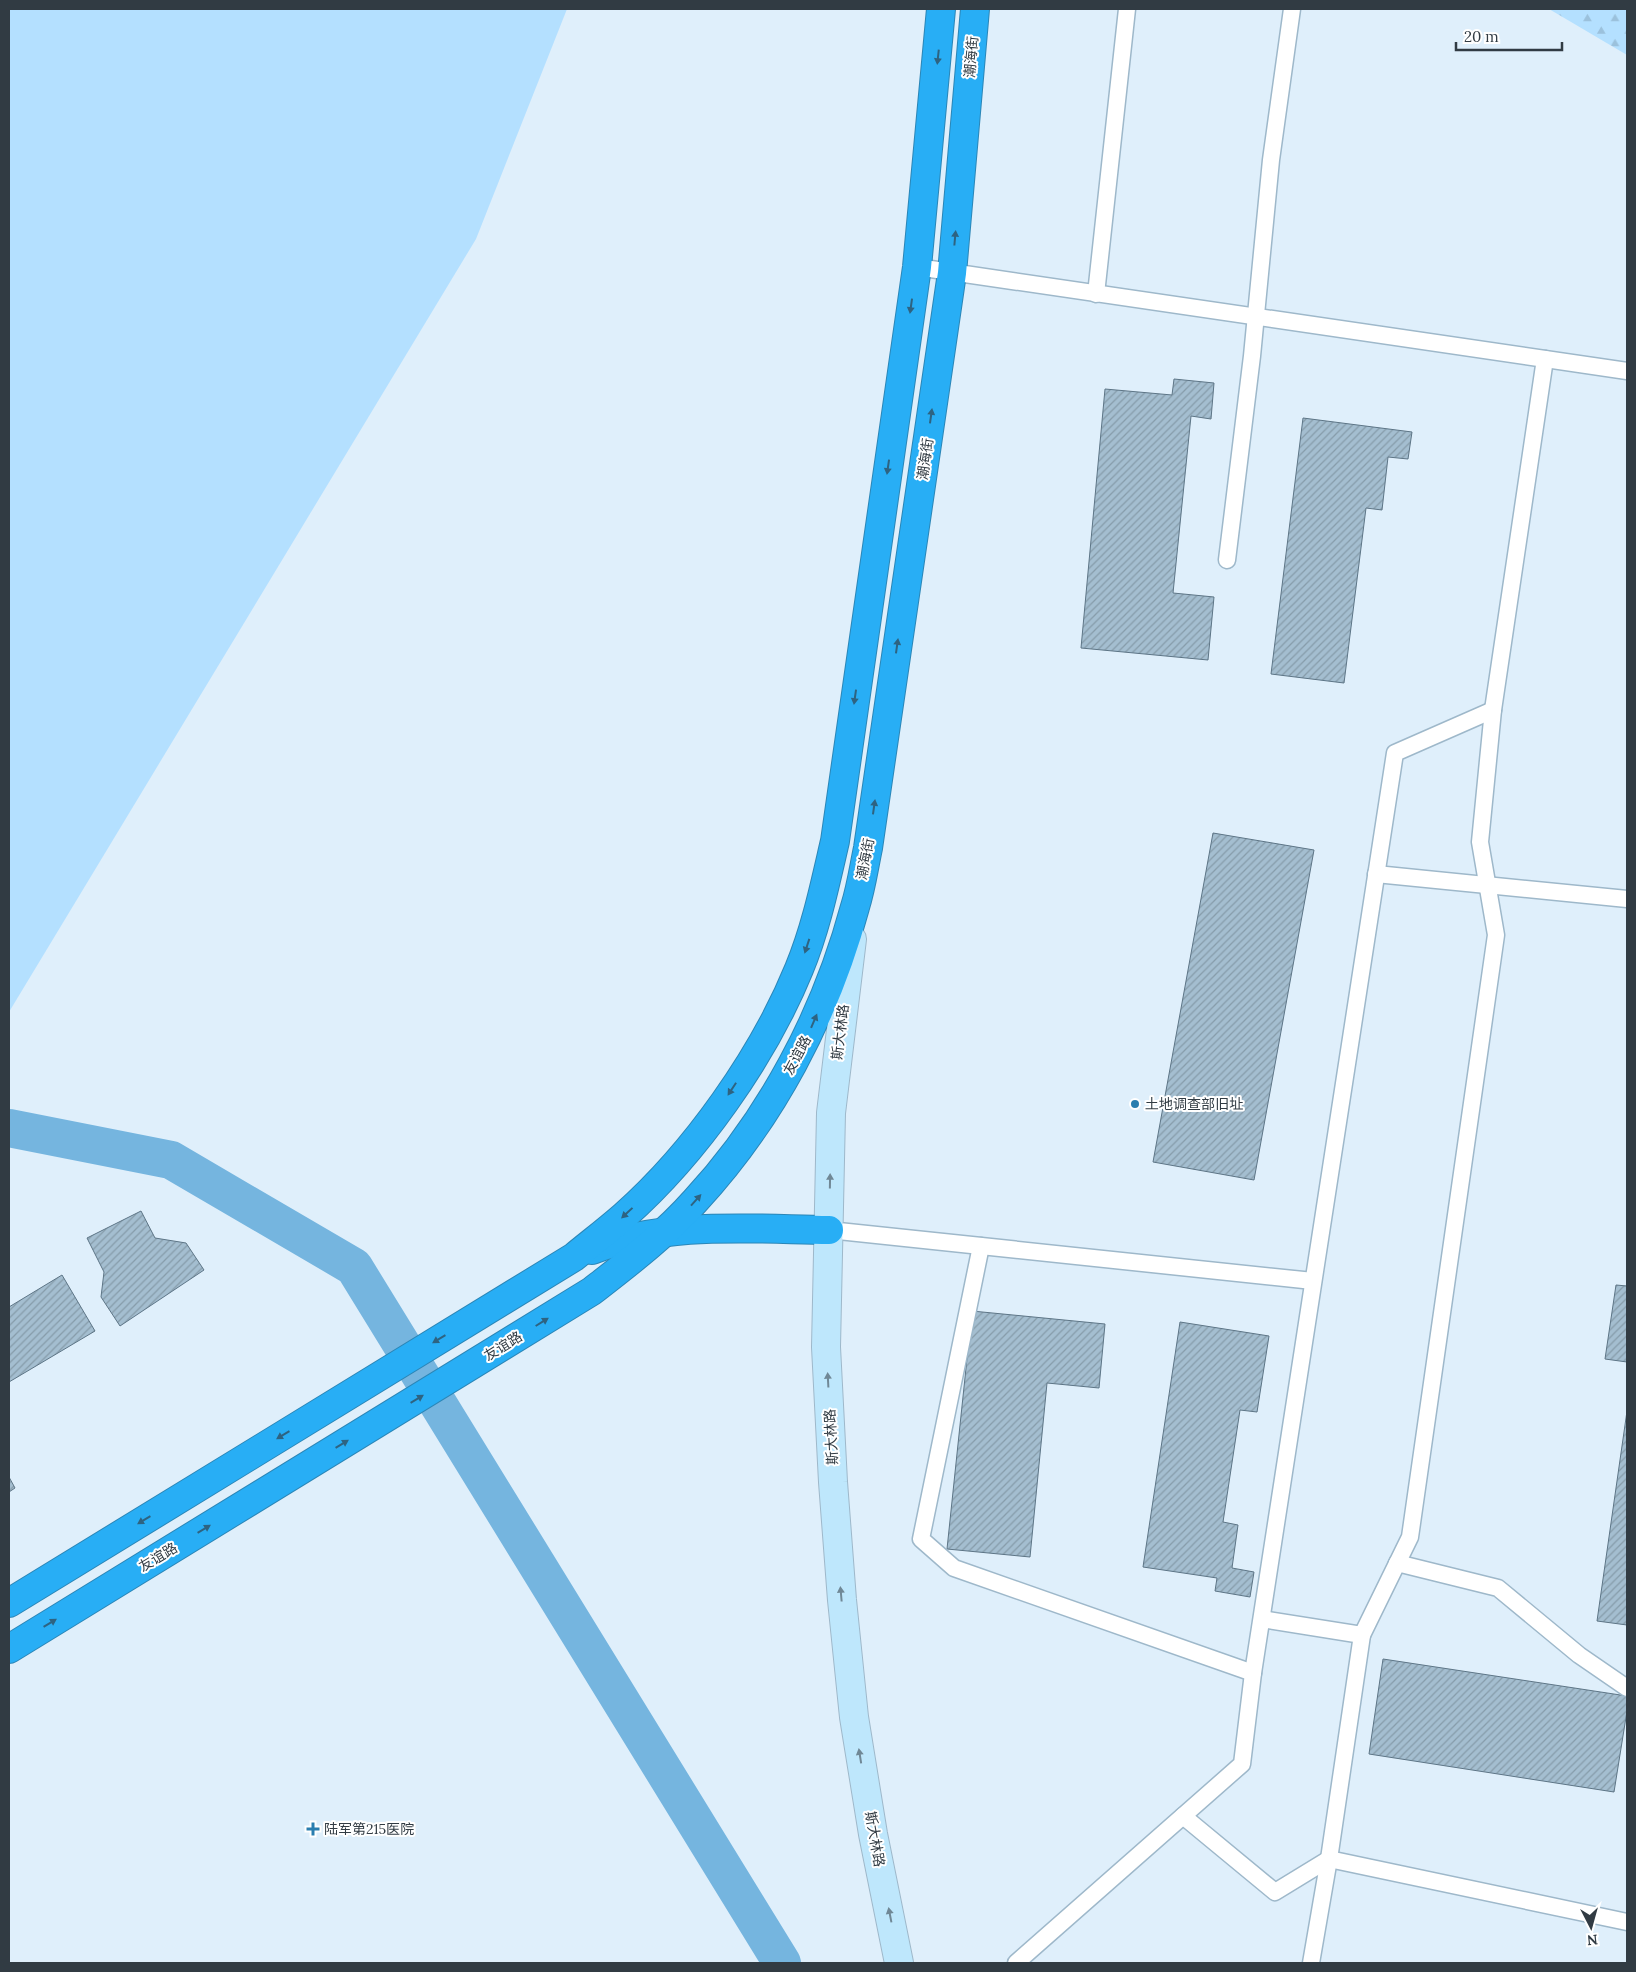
<svg xmlns="http://www.w3.org/2000/svg" width="1636" height="1972" viewBox="0 0 1636 1972" font-family="Lora,'Noto Sans SC',serif">
<style>
.grass{fill:#b4e0ff}
.forest{fill:url(#forest-firs)}
.lines{fill:none;stroke-linecap:round;stroke-linejoin:round}
.canal{stroke:#75b5df;stroke-width:38}
.building{fill:url(#building-hatch);stroke:#5d7586}
.lane-casing{stroke:#9eb8ca;stroke-width:19}
.secondary-casing{stroke:#9eb8ca;stroke-width:30}
.highway-casing{stroke:#2b86b7;stroke-width:30}
.lane{stroke:#fff;stroke-width:16}
.secondary{stroke:#bee7fc;stroke-width:28}
.highway{stroke:#28aef5;stroke-width:28}
.oneway{fill:#2e6381}
.oneway2{fill:#708896}
.poi-dot{fill:#2b7eaf;stroke:#fff;stroke-width:2}
.labels{text-anchor:middle;stroke-width:4;stroke-linejoin:round;paint-order:stroke}
.street-label{font-size:14px;fill:#313b43;stroke:#fff}
.poi-label{font-size:14px;fill:#313b43;stroke:#fff;text-anchor:start}
</style>
<defs>
<pattern id="forest-firs" width="22" height="20" patternUnits="userSpaceOnUse" patternTransform="scale(1.25)"><rect width="22" height="20" fill="#b4e0ff"/><path d="M5 1l3.5 6h-7zM16 11l3.5 6h-7z" fill="#9bc1dc"/></pattern>
<pattern id="building-hatch" width="6" height="6" patternUnits="userSpaceOnUse" patternTransform="scale(1.25)"><rect width="6" height="6" fill="#a4bed0"/><path d="M-1 1l2-2M0 6l6-6M5 7l2-2" fill="none" stroke="#869caa"/></pattern>
</defs>
<rect width="100%" height="100%" fill="#dfeffb"/>
<polygon class="grass" points="9,9 567,9 476,239 9,1012"/>
<polygon class="forest" points="1549,9 1627,9 1627,55"/>
<g class="lines">
<polyline class="canal" points="9,1128 171,1160 354,1267 782,1963"/>
</g>
<g class="building">
<polygon points="1174,379 1214,383 1211,419 1191,416 1173,593 1214,597 1208,660 1081,648 1105,389 1172,395"/>
<polygon points="1303,418 1412,432 1408,459 1388,457 1382,510 1366,508 1344,683 1271,674"/>
<polygon points="1213,833 1314,850 1254,1180 1153,1162"/>
<polygon points="141,1211 155,1238 186,1243 204,1270 120,1326 101,1297 104,1272 87,1238"/>
<polygon points="62,1275 95,1331 9,1382 9,1307"/>
<polygon points="1616,1285 1627,1286 1627,1362 1605,1359"/>
<polygon points="972,1311 1105,1324 1099,1388 1047,1383 1030,1557 947,1549"/>
<polygon points="1180,1322 1269,1336 1257,1412 1240,1410 1223,1522 1238,1525 1232,1568 1254,1572 1250,1597 1215,1591 1217,1578 1143,1567"/>
<polygon points="1627,1411 1627,1625 1597,1621"/>
<polygon points="9,1477 15,1488 9,1492"/>
<polygon points="1383,1659 1627,1696 1627,1711 1614,1792 1369,1754"/>
</g>
<g class="lines">
<defs>
<g id="lane">
<polyline points="917,267 1627,371"/>
<polyline points="1096,294 1127,9"/>
<polyline points="1227,560 1252,356 1271,160 1292,9"/>
<polyline points="1376,874 1627,899"/>
<polyline points="829,1230 1313,1281"/>
<polyline points="981,1246 921,1539 954,1568 1253,1673"/>
<polyline points="1397,1563 1498,1588 1579,1655 1627,1688"/>
<polyline points="1262,1619 1362,1635 1410,1537 1496,935 1480,842 1493,710 1545,359"/>
<polyline points="1183,1816 1275,1892 1329,1859 1627,1922"/>
<polyline points="1016,1963 1242,1764 1253,1673 1395,753 1493,710"/>
<polyline points="1311,1963 1329,1859 1362,1635"/>
</g>
<polyline id="secondary" points="852,939 831,1113 826,1347 833,1482 842,1600 854,1717 873,1834 899,1963"/>
<g id="highway">
<path d="M592 1250C666 1221 750 1229 829 1230"/>
<path d="M9 1603 574 1257C591 1243 608 1230 624 1216 695 1153 763 1057 799 969 816 928 825 884 835 841L917 267 941 9"/>
<path d="M9 1649 592 1291C628 1263 665 1235 695 1201 771 1119 826 1015 855 907 861 888 864 867 868 848L952 273 975 9"/>
</g>
</defs>
<use href="#lane" class="lane-casing"/>
<use href="#secondary" class="secondary-casing"/>
<use href="#highway" class="highway-casing"/>
<use href="#lane" class="lane"/>
<use href="#secondary" class="secondary"/>
<use href="#highway" class="highway"/>
</g>
<defs><path id="oneway-solid" d="M-6-.8H1V-3.2L6.5 0L1 3.2V.8H-6Z" transform="scale(1.25)"/></defs>
<g class="oneway">
<use href="#oneway-solid" transform="translate(938 57) rotate(96)"/>
<use href="#oneway-solid" transform="translate(955 238) rotate(-85)"/>
<use href="#oneway-solid" transform="translate(911 306) rotate(98)"/>
<use href="#oneway-solid" transform="translate(931 416) rotate(-82)"/>
<use href="#oneway-solid" transform="translate(888 467) rotate(98)"/>
<use href="#oneway-solid" transform="translate(897 646) rotate(-82)"/>
<use href="#oneway-solid" transform="translate(855 697) rotate(98)"/>
<use href="#oneway-solid" transform="translate(874 807) rotate(-82)"/>
<use href="#oneway-solid" transform="translate(807 946) rotate(108)"/>
<use href="#oneway-solid" transform="translate(814 1021) rotate(-67)"/>
<use href="#oneway-solid" transform="translate(732 1089) rotate(123)"/>
<use href="#oneway-solid" transform="translate(696 1200) rotate(-48)"/>
<use href="#oneway-solid" transform="translate(627 1213) rotate(137)"/>
<use href="#oneway-solid" transform="translate(542 1322) rotate(-32)"/>
<use href="#oneway-solid" transform="translate(439 1339) rotate(149)"/>
<use href="#oneway-solid" transform="translate(417 1399) rotate(-31)"/>
<use href="#oneway-solid" transform="translate(283 1435) rotate(149)"/>
<use href="#oneway-solid" transform="translate(342 1444) rotate(-31)"/>
<use href="#oneway-solid" transform="translate(144 1520) rotate(149)"/>
<use href="#oneway-solid" transform="translate(204 1529) rotate(-31)"/>
<use href="#oneway-solid" transform="translate(50 1623) rotate(-31)"/>
</g>
<g class="oneway2">
<use href="#oneway-solid" transform="translate(830 1181) rotate(-89)"/>
<use href="#oneway-solid" transform="translate(828 1380) rotate(-93)"/>
<use href="#oneway-solid" transform="translate(841 1594) rotate(-95)"/>
<use href="#oneway-solid" transform="translate(860 1756) rotate(-99)"/>
<use href="#oneway-solid" transform="translate(890 1915) rotate(-101)"/>
</g>
<g class="poi-dot">
<circle cx="1135" cy="1104" r="5"/>
<path d="M310.5 1821.5h5v5h5v5h-5v5h-5v-5h-5v-5h5z"/>
</g>
<g class="labels">
<g class="street-label">
<text transform="translate(971 57) rotate(-85)" y="5">潮海街</text>
<text transform="translate(925 459) rotate(-82)" y="5">潮海街</text>
<text transform="translate(865 859) rotate(-79)" y="5">潮海街</text>
<text transform="translate(840 1032) rotate(-83)" y="5">斯大林路</text>
<text transform="translate(797 1055) rotate(-62)" y="5">友谊路</text>
<text transform="translate(503 1346) rotate(-32)" y="5">友谊路</text>
<text transform="translate(831 1437) rotate(-93)" y="5">斯大林路</text>
<text transform="translate(158 1557) rotate(-31)" y="5">友谊路</text>
<text transform="translate(875 1839) rotate(80)" y="5">斯大林路</text>
</g>
<g class="poi-label">
<text x="1145" y="1109">土地调查部旧址</text>
<text x="324" y="1834">陆军第215医院</text>
</g>
</g>
<rect width="1636" height="1972" fill="none" stroke="#313b43" stroke-width="20"/>
<g transform="translate(1591 1927) rotate(174)" stroke="#ffffff" stroke-width="4" paint-order="stroke">
<path d="M0-4L9 19L0 12L-9 19Z" fill="#313b43"/>
<text y="-8" font-size="14" font-weight="bold" text-anchor="middle" fill="#313b43">N</text>
</g>
<path d="M1456 42v8h106v-8" fill="none" stroke="#313b43" stroke-width="2.5"/>
<text x="1464" y="42" font-size="15" fill="#313b43" stroke="#ffffff" stroke-width="4" paint-order="stroke">20 m</text>
</svg>
